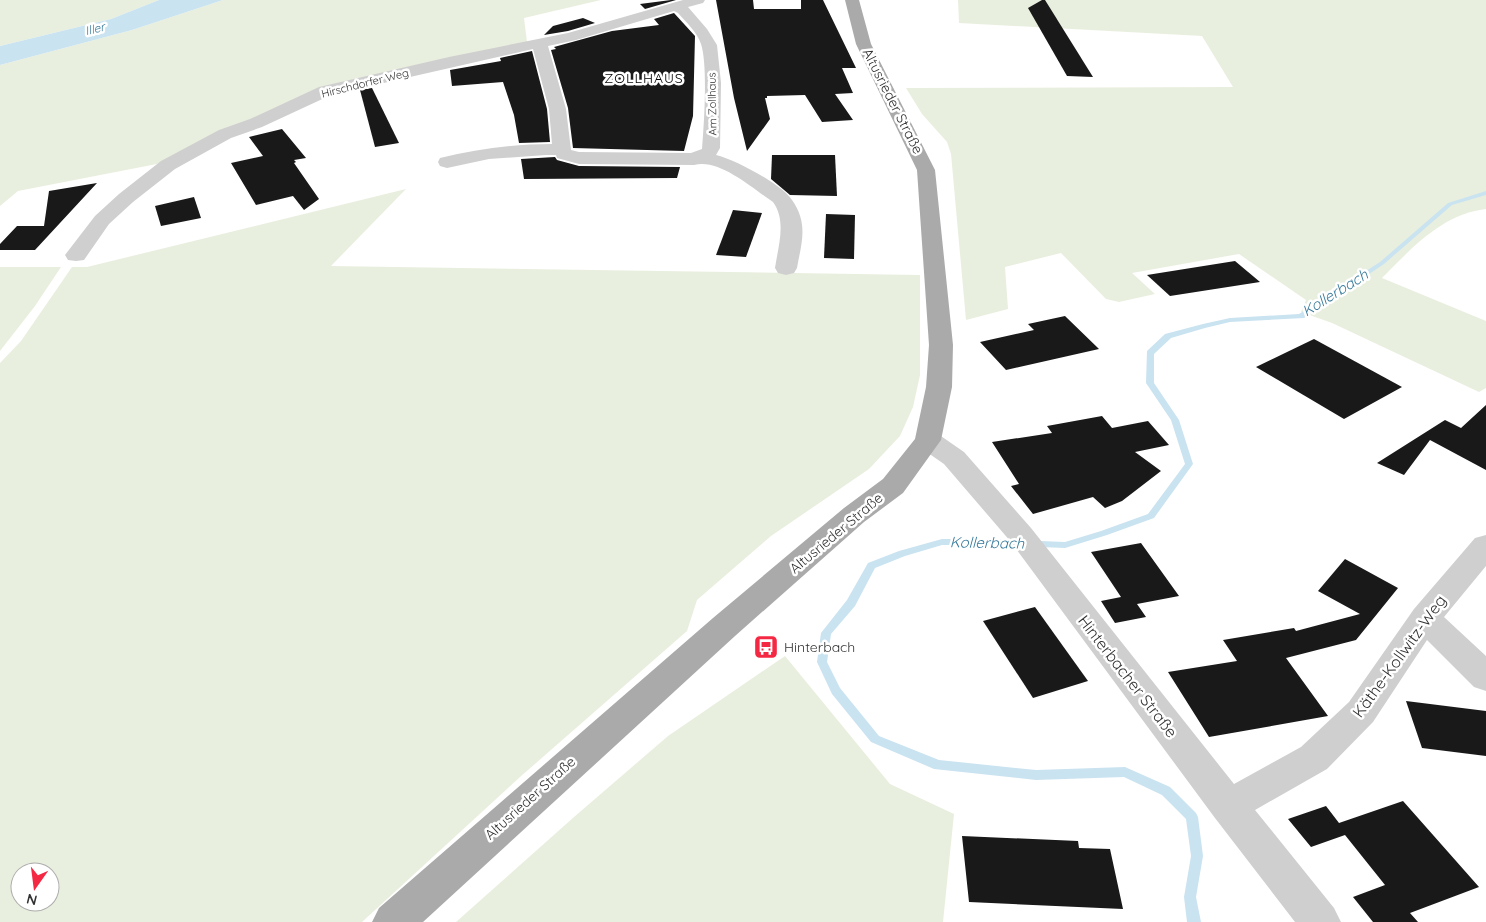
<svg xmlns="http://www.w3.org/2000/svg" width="1486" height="922" viewBox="0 0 1486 922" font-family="Quicksand,sans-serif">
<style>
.green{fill:#e9efdf;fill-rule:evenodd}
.water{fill:#cae3f0}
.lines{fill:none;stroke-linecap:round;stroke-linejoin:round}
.stream{fill:#cae3f0;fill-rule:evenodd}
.building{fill:#191919}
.minor{fill:#cfcfcf;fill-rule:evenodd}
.major{fill:#aaa;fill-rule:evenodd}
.labels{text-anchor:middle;stroke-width:5;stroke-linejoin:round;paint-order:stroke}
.far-street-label{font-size:11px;fill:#323232;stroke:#fff}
.far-water-label{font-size:12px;font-style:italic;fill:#377a9c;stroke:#fff}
.far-quarter-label{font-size:14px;letter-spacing:1px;fill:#000;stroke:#fff}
.street-label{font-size:14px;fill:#323232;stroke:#fff}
.poi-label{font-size:14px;fill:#323232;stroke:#fff;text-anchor:start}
.water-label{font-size:15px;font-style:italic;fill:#377a9c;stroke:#fff}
.near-street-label{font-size:16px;fill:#323232;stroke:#fff}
</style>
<rect width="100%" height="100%" fill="#fff"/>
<g class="green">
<polygon points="0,0 159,0 111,19 0,46"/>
<polygon points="223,0 601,0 524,18 527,42 330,85 162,163 18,191 0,206 0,65 132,30"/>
<path d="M958 0H1486V209C1442 214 1412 248 1382 278L1486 321V388L1479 392 1332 323 1301 312 1306 300 1239 254 1132 273 1155 294 1119 302 1106 299 1061 253 1005 267 1008 309 966 320 951 154 947 142 922 114 906 88 1233 87 1202 36 959 23Z"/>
<path d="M406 189 331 266 920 275V375L913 407 900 436 869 469 771 536 697 600 687 631 520 777 362 922H0V363L21 341 72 267H87ZM20 872H50V902H20Z"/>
<polygon points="0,267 61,267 35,306 0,351"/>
<polygon points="785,656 890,784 954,814 943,922 456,922 574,817 668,736"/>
</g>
<polygon class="water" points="159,0 223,0 132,30 0,65 0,46 111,19"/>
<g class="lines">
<polygon class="stream" points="1486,191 1486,195 1452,205 1384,264 1304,318 1230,322 1205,328 1171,338 1154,354 1154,383 1179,420 1193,464 1154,518 1107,535 1065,548 988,545 942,545 905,556 875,568 855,606 831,634 827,662 840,688 879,736 939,760 1036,770 1125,767 1170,787 1196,813 1198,817 1203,856 1196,897 1201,922 1187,922 1184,897 1191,856 1186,819 1162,795 1124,777 1036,780 934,769 871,742 832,694 817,662 821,633 847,600 868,563 899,551 942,539 988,539 1065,542 1101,531 1148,514 1185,464 1171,420 1146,383 1147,351 1165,334 1203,324 1230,318 1299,314 1380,262 1448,203"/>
</g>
<g class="building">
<polygon points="671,0 676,0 645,9 640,4"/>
<polygon points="716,0 753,0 754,9 801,9 801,0 823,0 856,68 842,68 853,93 835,94 853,120 822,122 805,95 767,96 767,98 765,98 770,119 747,151 734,98"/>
<polygon points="1042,0 1045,0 1093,77 1067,76 1028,8"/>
<polygon points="674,13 695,36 693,116 684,151 573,148 568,108 551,50 556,49 554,47 612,31 659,25 654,19"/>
<polygon points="583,18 595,23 568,31 544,35 553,26"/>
<polygon points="532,51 547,109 550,142 519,143 514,115 503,82 452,86 450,70 501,61 500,58"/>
<polygon points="372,88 399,143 375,147 360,90"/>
<polygon points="282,129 306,158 294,160 296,162 294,163 319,199 304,210 293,196 256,205 231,163 263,156 249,137"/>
<polygon points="772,155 835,155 837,196 790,195 771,179"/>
<polygon points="555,157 557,160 579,166 680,167 677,178 524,179 521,159"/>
<polygon points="97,183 35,250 0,250 0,244 17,226 44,226 49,191"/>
<polygon points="194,197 201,218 161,226 155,206"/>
<polygon points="733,210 762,213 746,257 716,255"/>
<polygon points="826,214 855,215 854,259 824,258"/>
<polygon points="1235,261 1260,282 1170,296 1147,275"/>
<polygon points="1065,316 1099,349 1006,370 980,342 1034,330 1028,324"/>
<polygon points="1314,339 1402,387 1344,419 1256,367"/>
<polygon points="1486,405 1486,470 1430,440 1404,475 1377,463 1445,420 1461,428"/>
<polygon points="1102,416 1112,428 1148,421 1169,445 1135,452 1161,471 1122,501 1105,508 1093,497 1033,514 1011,486 1019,484 992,442 1052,433 1047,426"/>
<polygon points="1141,543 1179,596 1137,604 1146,617 1115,623 1101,601 1121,597 1091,552"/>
<polygon points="1345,559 1398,588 1356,640 1286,658 1328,716 1209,737 1168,672 1237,661 1223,640 1294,628 1296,631 1360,614 1318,591"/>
<polygon points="1035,607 1088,681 1033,698 983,621"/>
<polygon points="1406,701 1486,711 1486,756 1422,748"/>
<polygon points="1403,801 1479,887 1410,913 1418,922 1373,922 1353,897 1385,885 1345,835 1311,847 1288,819 1326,806 1339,823"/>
<polygon points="962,836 1078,841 1079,848 1110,849 1123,909 969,902"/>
</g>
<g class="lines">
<g class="minor">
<path d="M683 0H705L703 3 688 7 707 29 717 45 721 83 720 148 716 155C734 159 774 181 787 194 795 202 801 214 802 225 804 239 799 255 797 268L794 273 786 275 778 273 775 268C778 247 787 221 773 202 752 188 719 158 694 165L579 164 557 158 556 155H546L489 159 447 168 440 166 438 162 440 158C477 149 514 144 552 144L549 109 533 49 331 95 262 127 231 138 175 169 133 202 109 224 84 260 76 261 68 260 65 255 95 216 119 194 161 161 219 130 250 119 319 87 449 57 568 33ZM674 11 678 13C686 22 697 32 701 44 708 65 704 125 702 149L691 153 579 152 571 150 566 109 548 46 576 40Z"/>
<polygon points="928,431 938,434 964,452 1031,528 1234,784 1301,747 1349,702 1414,609 1475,538 1486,535 1486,566 1444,617 1486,656 1486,691 1474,687 1427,640 1373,722 1327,769 1255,810 1334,908 1341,922 1295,922 1215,818 1011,542 944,464 918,446 915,440 918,434"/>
</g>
<polygon class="major" points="845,0 859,0 871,44 935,170 953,345 952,387 941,440 903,493 864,522 735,636 423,922 372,922 379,908 713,618 844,508 883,479 915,439 926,387 929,345 917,170 856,44"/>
</g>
<defs>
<symbol id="bus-square" viewBox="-11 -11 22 22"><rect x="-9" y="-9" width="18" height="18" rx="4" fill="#f42843" stroke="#fff"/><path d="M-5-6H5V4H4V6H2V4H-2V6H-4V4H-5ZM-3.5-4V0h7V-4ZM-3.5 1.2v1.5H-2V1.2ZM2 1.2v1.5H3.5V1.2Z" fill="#fff"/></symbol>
</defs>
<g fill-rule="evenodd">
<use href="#bus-square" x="752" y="633" width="28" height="28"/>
</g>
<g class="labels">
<g class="far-street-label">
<text transform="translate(365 83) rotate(-14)" y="4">Hirschdorfer Weg</text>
<text transform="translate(712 104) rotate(-91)" y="4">Am Zollhaus</text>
</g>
<g class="far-water-label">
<text transform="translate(95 29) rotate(-14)" y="4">Iller</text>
</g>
<g class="far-quarter-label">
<text x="644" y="83">ZOLLHAUS</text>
</g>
<g class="street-label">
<text transform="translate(893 101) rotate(63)" y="5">Altusrieder Straße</text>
<text transform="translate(836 533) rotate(-40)" y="5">Altusrieder Straße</text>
<text transform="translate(530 798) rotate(-42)" y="5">Altusrieder Straße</text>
</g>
<g class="poi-label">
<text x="784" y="652">Hinterbach</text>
</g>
<g class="water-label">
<text transform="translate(1335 293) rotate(-32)" y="5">Kollerbach</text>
<text transform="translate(987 543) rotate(1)" y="5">Kollerbach</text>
</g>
<g class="near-street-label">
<text transform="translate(1399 656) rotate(-54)" y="6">Käthe-Kollwitz-Weg</text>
<text transform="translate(1128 676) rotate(52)" y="6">Hinterbacher Straße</text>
</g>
</g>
<g transform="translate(35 887) rotate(194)"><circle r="24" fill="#ffffff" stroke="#adadad"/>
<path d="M0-4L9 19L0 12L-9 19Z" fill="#f42843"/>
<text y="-8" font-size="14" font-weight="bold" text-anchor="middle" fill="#323232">N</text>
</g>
</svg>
